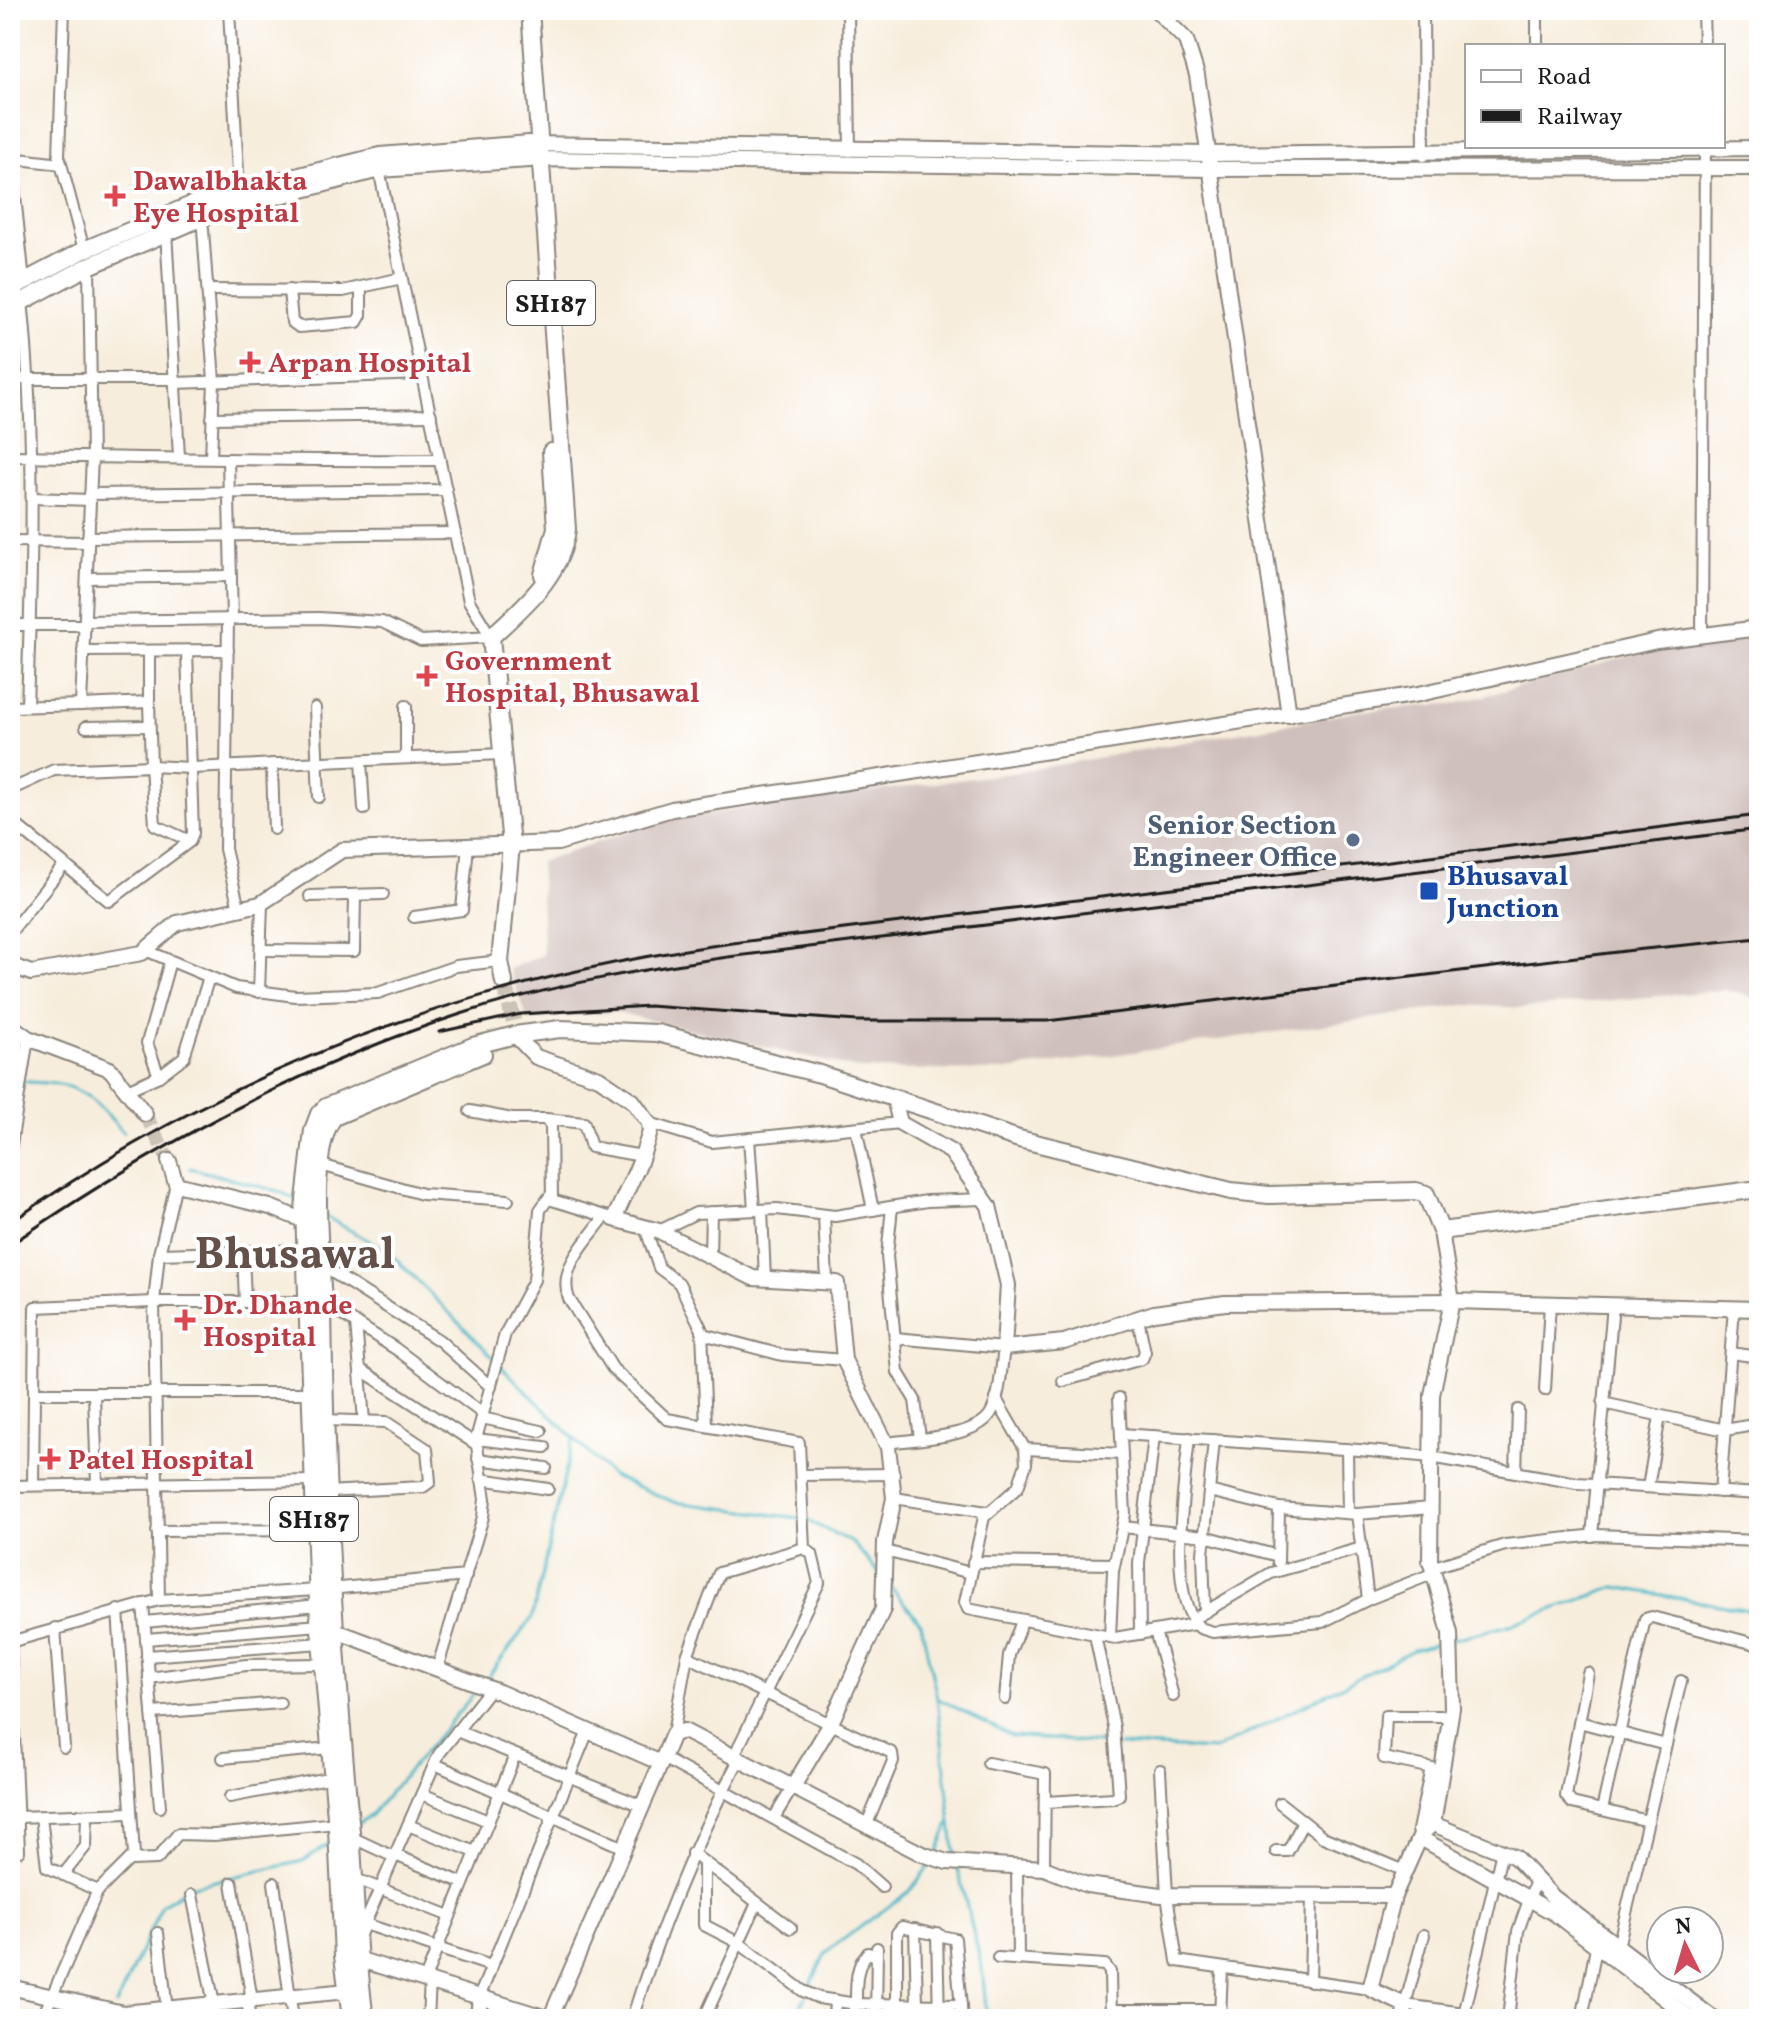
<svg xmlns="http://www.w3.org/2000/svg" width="1769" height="2029" viewBox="0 0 1769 2029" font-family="Vollkorn,serif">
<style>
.industrial{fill:#d0c0bc}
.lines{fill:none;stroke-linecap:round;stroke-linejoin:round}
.stream{stroke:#4ab7c6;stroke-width:3}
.secondary-tunnel{stroke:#cbc3b6;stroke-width:14;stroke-dasharray:14 7;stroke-linecap:butt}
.primary-tunnel{stroke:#cbc3b6;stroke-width:16;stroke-dasharray:16 8;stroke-linecap:butt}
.street-casing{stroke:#8a847c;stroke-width:14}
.secondary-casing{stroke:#8a847c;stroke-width:18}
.primary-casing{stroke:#8a847c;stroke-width:20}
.street{stroke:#fff;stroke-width:10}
.secondary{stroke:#fff;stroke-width:14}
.primary{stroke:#fff;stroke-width:16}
.rail{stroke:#1c1c1c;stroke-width:3}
.health-dot{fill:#e0444e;stroke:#fff;stroke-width:3}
.service-dot{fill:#5c6f8a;stroke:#fff;stroke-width:3}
.transit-dot{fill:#1a4fb4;stroke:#fff;stroke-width:3}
.labels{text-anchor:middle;stroke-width:8;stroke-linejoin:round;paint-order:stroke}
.shield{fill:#fff;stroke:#606060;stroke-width:2}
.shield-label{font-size:26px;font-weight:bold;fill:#1c1c1c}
.health-label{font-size:28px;font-weight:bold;fill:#be3a42;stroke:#fff;text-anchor:start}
.service-label{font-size:28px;font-weight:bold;fill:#4e5e75;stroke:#fff;text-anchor:end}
.transit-label{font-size:28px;font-weight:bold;fill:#164399;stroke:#fff;text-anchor:start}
.town-label{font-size:44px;font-weight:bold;fill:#64514a;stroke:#fff}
</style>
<rect width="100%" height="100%" fill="#fff"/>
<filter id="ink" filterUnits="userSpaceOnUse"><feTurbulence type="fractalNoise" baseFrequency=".0125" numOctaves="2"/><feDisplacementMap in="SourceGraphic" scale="16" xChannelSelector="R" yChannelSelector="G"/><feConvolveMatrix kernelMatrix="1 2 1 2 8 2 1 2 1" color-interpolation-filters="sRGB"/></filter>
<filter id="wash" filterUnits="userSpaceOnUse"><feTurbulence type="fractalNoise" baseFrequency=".006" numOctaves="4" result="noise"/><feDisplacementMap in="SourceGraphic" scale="32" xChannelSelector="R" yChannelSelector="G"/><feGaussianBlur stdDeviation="1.8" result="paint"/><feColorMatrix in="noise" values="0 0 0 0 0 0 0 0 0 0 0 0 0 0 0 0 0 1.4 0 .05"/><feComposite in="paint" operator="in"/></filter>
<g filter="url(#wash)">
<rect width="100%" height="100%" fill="#f7eddc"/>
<polygon class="industrial" points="1759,635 1759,999 1725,990 1525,1008 1465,1005 1001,1071 858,1069 616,1012 528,1020 509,969 543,955 540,862 667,818 1012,773 1360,711 1459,703 1677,643"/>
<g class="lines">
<g class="stream">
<path d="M10 1081C74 1084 81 1083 123 1132"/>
<polyline points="190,1168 281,1192 299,1202"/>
<polyline points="323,1215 389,1252 494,1358"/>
<polyline points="499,1364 612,1476 674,1502 799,1518"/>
<polyline points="806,1520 853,1543 879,1573"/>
<polyline points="889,1585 921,1623 937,1698 955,1859"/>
<polyline points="1453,1639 1506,1626 1616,1587 1759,1612"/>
<polyline points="484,1682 532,1618 573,1439"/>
<polyline points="937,1698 1012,1736 1112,1744"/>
<polyline points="1119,1745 1215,1750 1413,1650 1446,1641"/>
<polyline points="356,1825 371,1815 479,1688"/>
<polyline points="937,1854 949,1824"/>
<polyline points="957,1866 982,1967 987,2019"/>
<polyline points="808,1990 826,1952 910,1891 931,1863"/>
<polyline points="116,2005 162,1905 189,1887 303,1861 330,1843"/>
<polyline points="795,2019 805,1997"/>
</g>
</g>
</g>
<g filter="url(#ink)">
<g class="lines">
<polyline class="secondary-tunnel" points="145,1114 169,1161"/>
<polyline class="primary-tunnel" points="504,982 514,1023"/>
<defs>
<g id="street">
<polyline points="64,10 59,156 84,250"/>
<polyline points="229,10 239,191"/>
<polyline points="848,10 850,151"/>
<polyline points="1423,10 1424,156"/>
<polyline points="1537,10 1537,46"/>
<polyline points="1703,10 1704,46"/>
<polyline points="10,158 61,164"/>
<polyline points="11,158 24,281"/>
<polyline points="202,216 214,381 211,458"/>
<polyline points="166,231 179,456"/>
<polyline points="208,290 343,291 402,278"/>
<polyline points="289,290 292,322 299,327 357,322 361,315 361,288"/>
<path d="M22 300C36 435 32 570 27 706"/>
<polyline points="10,379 175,379"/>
<polyline points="175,383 422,374"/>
<polyline points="212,418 431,415"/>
<path d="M10 456C153 458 296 461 440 460"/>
<polyline points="228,459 232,619"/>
<polyline points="90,494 446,490"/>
<polyline points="32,498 90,500"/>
<polyline points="88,537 455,533"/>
<polyline points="10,541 88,542"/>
<polyline points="87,578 231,576"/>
<polyline points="228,619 225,849 239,909"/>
<polyline points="85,621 319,618 382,622 421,641 491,637 469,601 379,169"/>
<polyline points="10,625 84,625"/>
<polyline points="1702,635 1705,146"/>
<polyline points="83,651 228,650"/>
<polyline points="149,702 149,651"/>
<polyline points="81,705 149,702 151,766 192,768 502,754"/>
<polyline points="10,707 81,705 92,457 89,266"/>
<polyline points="315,708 319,797"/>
<polyline points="86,727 149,726"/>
<polyline points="406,758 406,706"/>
<polyline points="361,761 364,809"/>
<polyline points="272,764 274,829"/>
<polyline points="10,790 54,770 151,766 155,825 190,841"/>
<polyline points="10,820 109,901 189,842 193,833 187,651"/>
<polyline points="310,896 383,894"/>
<polyline points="414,917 462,910 468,845"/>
<polyline points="10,933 64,865"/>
<polyline points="145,950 236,988 295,996 378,993 456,966 500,961"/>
<polyline points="262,950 354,951 355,896"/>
<polyline points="259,992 262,903"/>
<polyline points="159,1076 147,1043 170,961"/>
<polyline points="129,1089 159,1076 184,1057 209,977"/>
<polyline points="470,1111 512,1119 546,1119 551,1126 552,1200 611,1218"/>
<polyline points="546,1119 584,1123 591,1147 642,1156"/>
<polyline points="649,1123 712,1142 900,1123"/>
<polyline points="856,1128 873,1210"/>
<polyline points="749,1138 754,1210"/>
<polyline points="10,1151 28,1038"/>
<polyline points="321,1165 422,1194 508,1200"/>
<polyline points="892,1207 887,1256 898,1372 915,1400 920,1438"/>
<polyline points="762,1210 765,1279"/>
<polyline points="824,1215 827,1282"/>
<path d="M605 1216C588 1240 557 1268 569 1299L613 1369 667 1419 799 1443 804 1548"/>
<polyline points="645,1227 659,1268 679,1283 702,1330 706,1426"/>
<polyline points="659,1231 696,1213 777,1209 835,1216 927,1201 984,1199"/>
<polyline points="243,1252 245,1301"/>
<polyline points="159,1254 306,1250"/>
<polyline points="710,1256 711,1212"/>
<polyline points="321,1265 440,1341 491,1387"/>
<polyline points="356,1323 364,1421"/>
<polyline points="703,1334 782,1355 844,1360"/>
<polyline points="1731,1353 1759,1357"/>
<polyline points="360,1369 476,1444"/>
<polyline points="1063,1381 1142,1359 1145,1352 1138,1319"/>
<polyline points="1545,1390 1550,1303"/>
<polyline points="34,1393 312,1393"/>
<polyline points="94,1394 97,1484"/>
<polyline points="996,1399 1025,1449 1026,1464 1018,1487 984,1517 965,1602 968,1609 1115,1638 1195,1624"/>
<polyline points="1603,1403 1725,1430 1759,1424"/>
<polyline points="482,1418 541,1431"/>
<polyline points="324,1420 386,1422 427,1449 430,1482 423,1487 325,1492"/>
<polyline points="1121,1434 1359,1450 1431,1457 1577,1483 1759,1494"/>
<path d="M1189 1438C1185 1480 1166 1598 1200 1628L1213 1632 1322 1622 1371 1598 1432 1574"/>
<polyline points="476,1439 545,1447"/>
<path d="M886 1443C914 1439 980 1438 992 1411 1001 1392 1001 1367 1004 1348L895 1338"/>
<polyline points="1025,1449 1122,1454"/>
<polyline points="1347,1449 1348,1513"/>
<polyline points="478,1459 546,1468"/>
<polyline points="1516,1472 1518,1410"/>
<polyline points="802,1475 894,1474"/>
<polyline points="481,1479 548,1489"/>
<polyline points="33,1485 35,1307 154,1302 323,1302 396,1349 483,1414"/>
<polyline points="10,1486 313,1481"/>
<polyline points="1648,1487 1660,1416"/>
<polyline points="1209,1491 1279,1508 1357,1514 1431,1508"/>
<polyline points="1720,1492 1734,1308"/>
<polyline points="894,1498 987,1512"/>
<polyline points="1357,1514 1368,1599"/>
<polyline points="1123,1527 1205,1536 1278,1556"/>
<polyline points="157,1531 315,1530"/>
<polyline points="1592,1536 1613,1305"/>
<polyline points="885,1551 971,1573"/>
<polyline points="973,1562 1114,1564"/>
<polyline points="1278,1562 1279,1508"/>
<polyline points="1431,1568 1505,1545 1596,1535 1759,1541"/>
<polyline points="330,1589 466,1576"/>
<polyline points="159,1600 154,1302 159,1254 176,1184"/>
<polyline points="143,1604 160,1807"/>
<polyline points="1205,1612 1203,1554 1214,1440"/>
<polyline points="1193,1619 1271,1573 1362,1548"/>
<polyline points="145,1622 318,1605"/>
<polyline points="55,1628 64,1747"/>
<polyline points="1155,1631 1173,1696"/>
<polyline points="1140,1634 1139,1563 1154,1436"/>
<polyline points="1110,1637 1113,1571 1125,1514 1119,1398"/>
<polyline points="146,1639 320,1625"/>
<polyline points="10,1642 159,1600 317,1590"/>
<polyline points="10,1642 19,1851"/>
<polyline points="147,1656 321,1643"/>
<polyline points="687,1656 892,1753 893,1761 867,1824"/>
<polyline points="437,1669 483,1517 485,1499 476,1439 505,1334 534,1280 540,1210 550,1196"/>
<polyline points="1588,1673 1566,1796 1572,1803 1648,1821"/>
<polyline points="149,1678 246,1665 323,1664"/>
<polyline points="1005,1699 1009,1655 1022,1621"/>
<polyline points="152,1713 280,1703"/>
<polyline points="1579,1722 1666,1745"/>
<polyline points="457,1731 642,1806"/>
<polyline points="673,1734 687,1656 719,1573 804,1548 812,1554 819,1583 734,1756"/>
<polyline points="223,1758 330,1748"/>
<polyline points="663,1758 856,1864 882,1887"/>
<polyline points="988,1763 1045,1774 1044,1868"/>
<polyline points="435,1764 624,1848"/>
<polyline points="1432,1768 1384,1758 1386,1716 1443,1716"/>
<polyline points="1160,1770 1167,1895 1177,1961 1370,1989"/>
<polyline points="422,1794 488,1821"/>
<polyline points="230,1797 333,1777"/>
<polyline points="1046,1802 1114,1798 1119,1795 1114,1727 1095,1635"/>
<polyline points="1280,1803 1323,1837 1405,1871"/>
<polyline points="1602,1810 1645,1619 1652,1617 1759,1645"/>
<polyline points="17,1817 131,1813"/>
<polyline points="41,1817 47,1867 98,1891"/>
<polyline points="774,1818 794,1785"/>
<polyline points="408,1825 475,1852"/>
<polyline points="351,1837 394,1857"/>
<polyline points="1276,1851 1288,1851 1303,1822"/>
<polyline points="692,1853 791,1928"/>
<polyline points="395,1855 463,1883"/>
<polyline points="132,1860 157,1859 178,1834 214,1835 337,1823"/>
<polyline points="704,1863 704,1925 739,1943 803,1991 819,1998 856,2004 961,2005"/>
<polyline points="1017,1865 1018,1960"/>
<polyline points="63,1875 86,1846 87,1815"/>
<polyline points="353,1878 450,1916"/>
<polyline points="232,1883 252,2000"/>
<polyline points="274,1883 293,2019"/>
<polyline points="192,1895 214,2004"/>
<polyline points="365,1924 491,1966"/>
<polyline points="915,1929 917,2004"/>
<polyline points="158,1933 168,2019"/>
<polyline points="937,1933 939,2019"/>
<polyline points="1424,1935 1405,2005 1464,2013"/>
<polyline points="359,1937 439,1754 490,1689"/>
<polyline points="1618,1947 1681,1681"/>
<polyline points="998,1958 1105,1965 1110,1972 1111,2019"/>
<polyline points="425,1979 515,1755"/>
<polyline points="1310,1981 1312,1896"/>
<polyline points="480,1995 588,1731"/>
<polyline points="247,2001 250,2019"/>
<path d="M856 2004C856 1987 855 1965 868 1953L877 1956"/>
<polyline points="209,2005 211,2019"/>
<polyline points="1111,2010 1220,2010"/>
<polyline points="42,2019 97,1892 134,1855 118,1610"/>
<polyline points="428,2019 430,1980"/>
<path d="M632 2019C660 1928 695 1842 740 1758"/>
<polyline points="704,2019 757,1903"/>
<polyline points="834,2019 835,2000"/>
<polyline points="854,2019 854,2003"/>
<polyline points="876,2019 877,1948"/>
<polyline points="897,2019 897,1933 902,1927 955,1939 962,2019"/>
<polyline points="1220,2019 1222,1968"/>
<polyline points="1463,2019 1502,1851"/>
<polyline points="1508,2019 1518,1931 1536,1880"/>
<polyline points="1582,2019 1597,1943"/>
</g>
<g id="secondary">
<polyline points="1156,10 1186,40 1197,75 1289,715"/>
<polyline points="529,144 1208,154 1759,148"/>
<polyline points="532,159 1210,169 1759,168"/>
<polyline points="10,965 31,973 142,953 177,923 260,904 342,850 558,843 672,809 1419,694 1657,641 1759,628"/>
<polyline points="10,1025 28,1038 110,1069 145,1114"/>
<polyline points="515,1035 536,1057 599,1078 633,1101 649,1123 650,1132 640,1162 614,1219 659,1231 753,1278 837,1283 844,1360 888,1447 894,1498 885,1542 883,1609 830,1725 794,1785"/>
<polyline points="894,1098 900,1123 951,1152 989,1206 1008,1285 1004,1348 1064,1342 1154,1313 1225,1303 1452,1301 1759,1309"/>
<polyline points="169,1161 176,1184 270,1207 305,1221"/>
<polyline points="1441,1231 1452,1301 1432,1395 1430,1560 1450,1633 1452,1708 1433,1824 1515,1857 1553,1897 1714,2019"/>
<polyline points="328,1628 499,1692 661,1763 673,1734 684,1731 922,1854 947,1862 1044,1868 1087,1885 1161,1895 1394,1896 1421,1835 1433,1823"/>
<polyline points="1432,1773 1420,1830 1424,1840 1554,1913 1691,2019"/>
<polyline points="1394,1896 1370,1989 1405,2005 1404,2019"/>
<polyline points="351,1957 550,2019 661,1763"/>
<polyline points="10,1987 123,2013 347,1991"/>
<polyline points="478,2019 480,1995"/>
</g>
<g id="primary">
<polyline points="10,289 84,250 194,204 239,191 380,156 529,144"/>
<polyline points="10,308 89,266 215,212 379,169 530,159"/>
<polyline points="543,575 556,528 551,452"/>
<path d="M504 982 500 961 511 845 491 637C524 606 562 575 567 529L530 10"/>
<polyline points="351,2019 343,1956 337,1829 318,1605 304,1209 313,1130 319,1114 326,1107 473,1046 515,1035 560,1029 657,1033 820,1074 1019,1139 1231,1191 1269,1195 1416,1191 1426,1194 1441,1231 1759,1189"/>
<path d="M365 2019C356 1957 356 1895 351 1832 334 1656 325 1484 323 1307 322 1265 307 1149 334 1117L483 1054"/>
</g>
</defs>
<use href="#street" class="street-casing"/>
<use href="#secondary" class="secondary-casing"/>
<use href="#primary" class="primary-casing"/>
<use href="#street" class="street"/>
<use href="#secondary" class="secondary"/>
<use href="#primary" class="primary"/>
<g class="rail">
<polyline points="439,1032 521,1014 649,1006 857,1021 1047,1021 1634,950 1759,938"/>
<path d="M10 1223C232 1067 472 977 740 942L1759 815"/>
<path d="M10 1245C149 1149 300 1066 461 1014 547 986 638 970 728 957L1759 829"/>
</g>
</g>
</g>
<g class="health-dot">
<path d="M111 184h8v8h8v8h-8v8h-8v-8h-8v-8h8z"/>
<path d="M246 350h8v8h8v8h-8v8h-8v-8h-8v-8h8z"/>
<path d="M423 664h8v8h8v8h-8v8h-8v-8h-8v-8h8z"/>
<path d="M181 1308h8v8h8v8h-8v8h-8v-8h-8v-8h8z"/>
<path d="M46 1447h8v8h8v8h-8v8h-8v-8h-8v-8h8z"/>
</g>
<circle class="service-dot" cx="1353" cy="840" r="8"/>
<rect class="transit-dot" x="1419" y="881" width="20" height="20" rx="4"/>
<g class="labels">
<g class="shield">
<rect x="507" y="281" width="88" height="44" rx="6"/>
<rect x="270" y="1497" width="88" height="44" rx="6"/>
</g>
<g class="shield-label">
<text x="551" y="312">SH187</text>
<text x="314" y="1528">SH187</text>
</g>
<g class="health-label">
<text x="133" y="190">Dawalbhakta<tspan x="133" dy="32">Eye Hospital</tspan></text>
<text x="268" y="372">Arpan Hospital</text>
<text x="445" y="670">Government<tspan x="445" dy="32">Hospital, Bhusawal</tspan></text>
<text x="203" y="1314">Dr. Dhande<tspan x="203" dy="32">Hospital</tspan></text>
<text x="68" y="1469">Patel Hospital</text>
</g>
<g class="service-label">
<text x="1337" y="834">Senior Section<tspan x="1337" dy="32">Engineer Office</tspan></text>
</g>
<g class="transit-label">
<text x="1447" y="885">Bhusaval<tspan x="1447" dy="32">Junction</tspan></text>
</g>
<g class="town-label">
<text x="295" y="1268">Bhusawal</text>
</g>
</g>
<rect width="1769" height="2029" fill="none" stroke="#fff" stroke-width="40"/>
<rect x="1465" y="44" width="260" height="104" fill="#ffffff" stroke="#a4a4a4" stroke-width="2"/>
<rect x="1481" y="70" width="40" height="12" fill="#ffffff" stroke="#a4a4a4" stroke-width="2"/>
<text x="1537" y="84" font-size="24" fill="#1c1c1c">Road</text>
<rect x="1481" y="110" width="40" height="12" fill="#1c1c1c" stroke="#a4a4a4" stroke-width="2"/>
<text x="1537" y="124" font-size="24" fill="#1c1c1c">Railway</text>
<g transform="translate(1685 1945) rotate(355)"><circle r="38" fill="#ffffff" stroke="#a4a4a4" stroke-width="2"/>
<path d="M0-6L14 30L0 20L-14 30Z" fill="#d1495b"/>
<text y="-12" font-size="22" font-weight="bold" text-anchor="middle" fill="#1c1c1c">N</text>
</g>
</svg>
